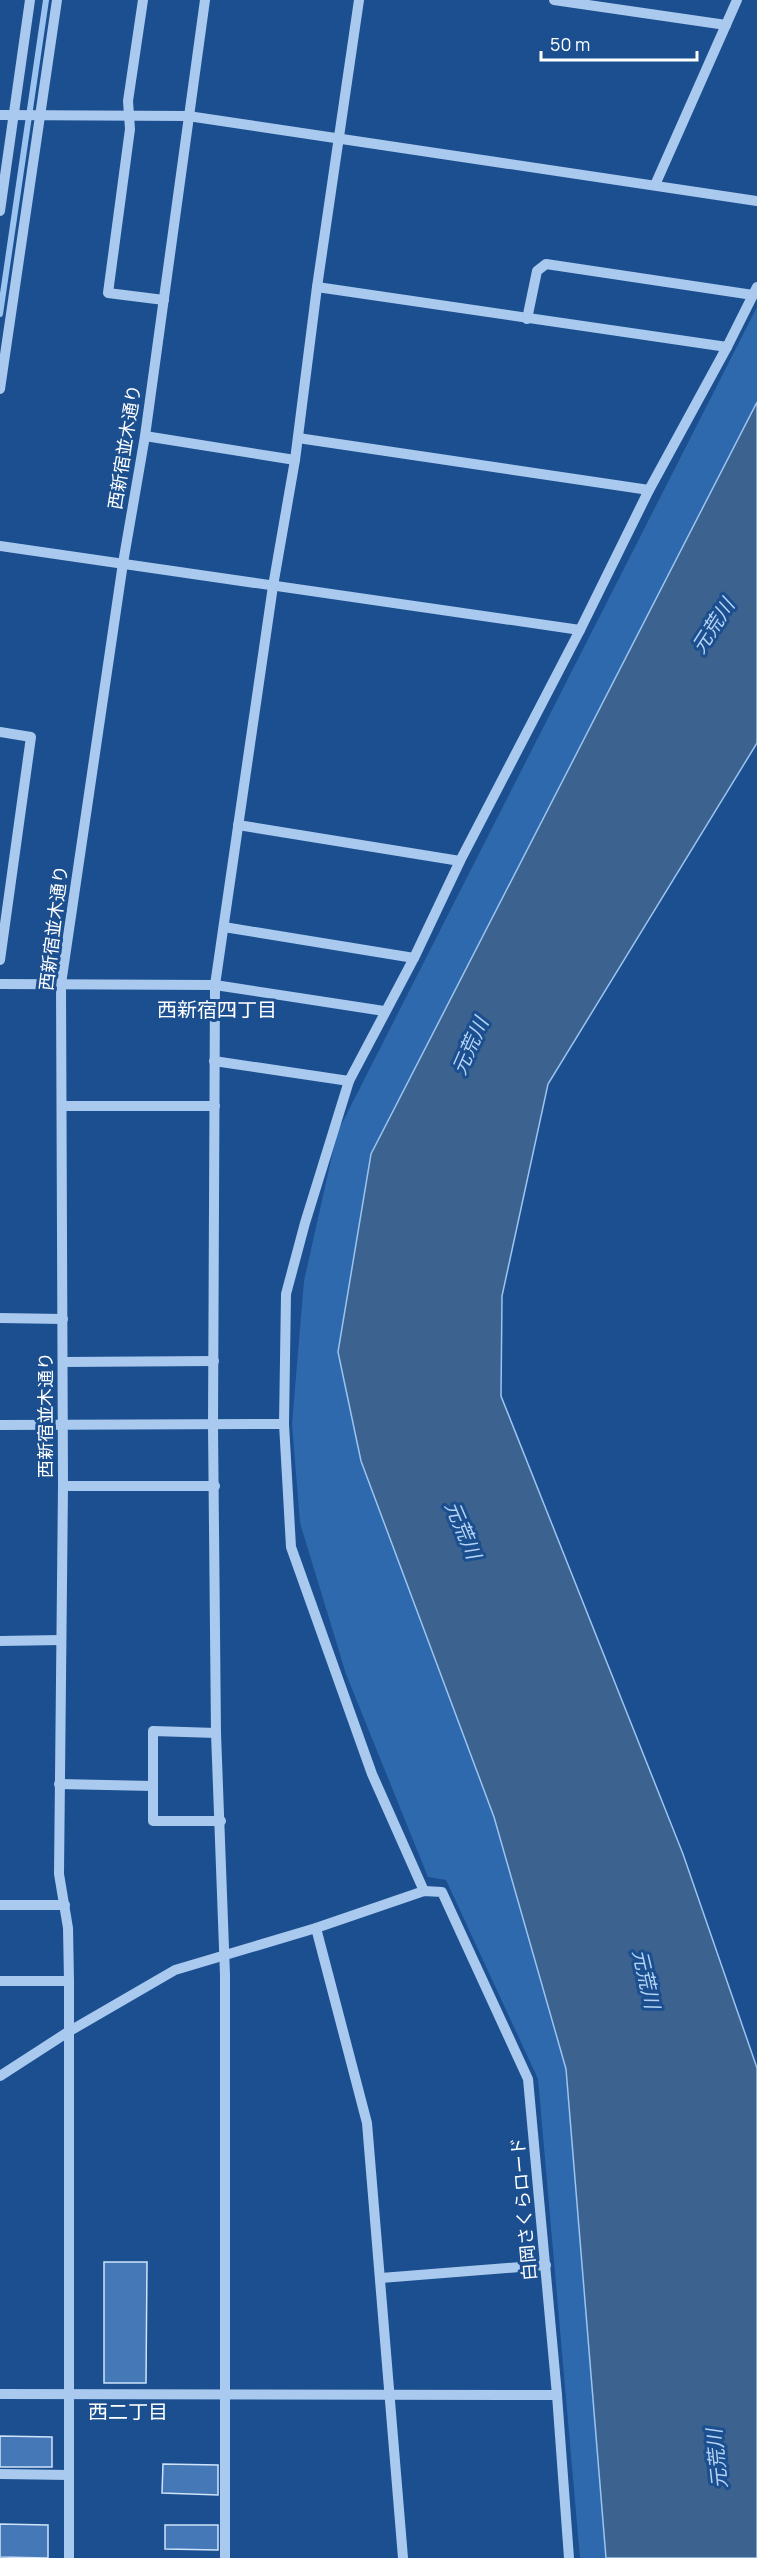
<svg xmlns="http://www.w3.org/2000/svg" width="757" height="2558" viewBox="0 0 757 2558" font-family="Manrope,'Noto Sans JP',sans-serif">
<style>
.green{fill:#2e69ad}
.water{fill:#3c6290;stroke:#9cc4f0;stroke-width:1.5}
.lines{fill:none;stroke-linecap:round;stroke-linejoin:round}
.stream{stroke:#9cc4f0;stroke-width:6}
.building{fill:#4478b7;stroke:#cfe3fa;stroke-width:1.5}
.minor{stroke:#a9c9ee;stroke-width:10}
.labels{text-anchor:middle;stroke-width:6;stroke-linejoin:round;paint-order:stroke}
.street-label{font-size:18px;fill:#fff;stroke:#1b4f8f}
.water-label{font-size:20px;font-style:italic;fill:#b5d3f5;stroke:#1b4f8f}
.neighbourhood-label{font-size:20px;fill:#fff;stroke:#1b4f8f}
</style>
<rect width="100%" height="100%" fill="#1b4f8f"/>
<polygon class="green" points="757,307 757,402 371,1154 494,1817 566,2069 606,2558 580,2558 538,2079 446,1880 428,1877 346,1674 300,1523 292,1424 304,1281 337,1133"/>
<polygon class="water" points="757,402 757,743 548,1084 502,1296 501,1396 683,1854 757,2068 757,2558 606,2558 566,2069 494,1817 361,1461 338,1352 371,1154"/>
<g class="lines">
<polyline class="stream" points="0,314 46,0"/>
</g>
<g class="building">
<polygon points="104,2262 147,2262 146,2383 104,2383"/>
<polygon points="0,2436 52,2437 52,2467 0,2467"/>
<polygon points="163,2464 218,2465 218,2495 162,2493"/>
<polygon points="0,2524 48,2525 48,2558 0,2557"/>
<polygon points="165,2525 218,2525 218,2550 165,2549"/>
</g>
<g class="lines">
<g class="minor">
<polyline points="143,0 128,101 130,129 108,293 164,300"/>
<polyline points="554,0 726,25"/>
<polyline points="0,115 188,116 757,201"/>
<polyline points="655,185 737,0"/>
<polyline points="0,211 30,0"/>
<polyline points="317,287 727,347"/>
<polyline points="527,319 537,271 546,264 753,295"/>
<polyline points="0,389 57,0"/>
<polyline points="145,436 295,460"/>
<polyline points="298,438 649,490"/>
<polyline points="0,546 580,630"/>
<polyline points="0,732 31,737 0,960"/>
<polyline points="238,825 460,861"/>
<polyline points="224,927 414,958"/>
<polyline points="0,984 215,985 384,1011"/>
<polyline points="214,1061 349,1081"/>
<polyline points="63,1106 215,1106"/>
<polyline points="0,1318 63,1319"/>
<polyline points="63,1362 214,1361"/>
<polyline points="0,1425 284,1424"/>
<polyline points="63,1486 215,1486"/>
<polyline points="0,1641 61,1640"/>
<polyline points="216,1733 153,1731 153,1821 221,1821"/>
<polyline points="59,1784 153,1786"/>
<polyline points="424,1891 372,1774 291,1547 284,1424 286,1294 305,1223 349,1081 414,958 460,861 580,630 649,490 727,347 757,287"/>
<polyline points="0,1905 65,1905"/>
<polyline points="316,1928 367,2123 403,2558"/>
<polyline points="0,1981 69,1981"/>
<polyline points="0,2076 68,2032 175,1970 316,1928 424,1891 442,1892 528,2079 557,2395 569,2558"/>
<polyline points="381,2278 546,2265"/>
<polyline points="0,2394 557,2395"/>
<polyline points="0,2474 69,2475"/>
<polyline points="69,2558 69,1981 68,1928 59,1874 63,1486 61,984 123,563 145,436 205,0"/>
<polyline points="225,2558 225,1975 216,1733 213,1426 215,985 273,586 295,460 317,287 359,0"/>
</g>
</g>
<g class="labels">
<g class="street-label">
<text transform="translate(125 447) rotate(-81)" y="6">西新宿並木通り</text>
<text transform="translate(54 928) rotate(-83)" y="6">西新宿並木通り</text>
<text transform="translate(46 1415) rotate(-90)" y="6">西新宿並木通り</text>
<text transform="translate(524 2209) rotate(-95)" y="6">白岡さくらロード</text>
</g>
<g class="water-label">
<text transform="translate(713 626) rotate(-57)" y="7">元荒川</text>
<text transform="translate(470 1046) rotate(-66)" y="7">元荒川</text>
<text transform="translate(463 1530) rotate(67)" y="7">元荒川</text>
<text transform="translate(646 1979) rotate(77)" y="7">元荒川</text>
<text transform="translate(717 2459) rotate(-96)" y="7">元荒川</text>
</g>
<g class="neighbourhood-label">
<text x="217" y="1017">西新宿四丁目</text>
<text x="128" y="2419">西二丁目</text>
</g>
</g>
<path d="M541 51v9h156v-9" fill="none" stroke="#ffffff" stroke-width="3"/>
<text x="550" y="51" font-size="18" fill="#ffffff" stroke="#1b4f8f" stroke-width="4.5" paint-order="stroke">50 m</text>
</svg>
